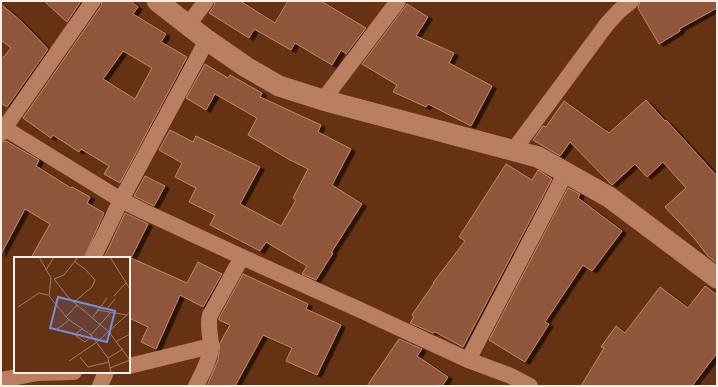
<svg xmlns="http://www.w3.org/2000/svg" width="718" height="387" viewBox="0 0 718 387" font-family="Karla,sans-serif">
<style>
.building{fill:#8f573a;stroke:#c28768;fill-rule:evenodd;filter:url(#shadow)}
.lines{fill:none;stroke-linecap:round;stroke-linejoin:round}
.minor{stroke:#ba7e60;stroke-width:16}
.tertiary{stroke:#ba7e60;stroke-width:21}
.inset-road{fill:none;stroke:#a27e69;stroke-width:1}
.view{fill:#768ede;fill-opacity:0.15;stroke:#768ede;stroke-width:2}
.inset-edge{fill:none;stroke:#fcefe8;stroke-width:2}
</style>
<defs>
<filter id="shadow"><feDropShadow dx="4.5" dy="2.5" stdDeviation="0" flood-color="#0009"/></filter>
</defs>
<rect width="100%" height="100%" fill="#663214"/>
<g class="building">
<polygon points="44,1 81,1 67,22"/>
<path d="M102 1H130L138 7 133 14 166 34 161 42 187 57 120 183 104 174 109 166 81 149 79 152 53 135 51 138 23 118 101 6ZM123 51 152 68 135 99 103 79Z"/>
<polygon points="215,1 240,1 275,23 288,1 321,1 366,28 346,54 341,50 332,65 295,43 291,50 254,29 249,38 209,13 214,6"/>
<polygon points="640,1 717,1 717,8 679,29 680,31 659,44 638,8"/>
<polygon points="1,4 22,22 48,49 7,107 1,103 1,60 11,48 1,40"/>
<polygon points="407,4 428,17 416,36 454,53 449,63 492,86 471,126 428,104 426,107 393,92 397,85 362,64"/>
<polygon points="205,64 228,78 230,75 262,93 260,97 321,125 318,132 351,149 332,185 362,204 331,253 333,253 316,280 302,274 307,266 266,242 260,251 210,225 215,215 189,202 196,188 175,177 182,163 159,150 170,130 193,142 196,136 260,167 240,204 281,226 296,200 293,198 308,169 290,160 248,135 257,118 215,94 206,110 186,98"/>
<polygon points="646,100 665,121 666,120 717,176 717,263 708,256 694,238 665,207 686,188 663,162 647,177 635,164 612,185 570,142 560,156 533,140 543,126 546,127 564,101 609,133"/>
<polygon points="6,141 39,160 36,166 71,188 72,187 90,197 87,203 104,213 84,258 31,258 50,224 25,209 1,254 1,142"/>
<polygon points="506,164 532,180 538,170 552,179 463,347 435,332 433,333 410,323 414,317 412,315 434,283 433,283 465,241 459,237"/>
<polygon points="145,176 165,186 154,206 134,196"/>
<polygon points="568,188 580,194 578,198 622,231 592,271 583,265 545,322 549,324 525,362 489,340"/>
<polygon points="125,213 148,224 131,258 187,283 198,262 222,274 203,307 180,295 156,349 141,342 148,327 129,318 129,258 104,258"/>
<polygon points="243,274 308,304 306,309 341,325 317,375 286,361 292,348 263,335 235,386 207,386 218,360 220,343 230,325 219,320 219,318"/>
<polygon points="705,286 717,295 717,353 692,386 581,386 604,348 601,347 616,326 625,333 660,287 688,308"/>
<polygon points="399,339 422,349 417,356 448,377 442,386 367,386"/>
</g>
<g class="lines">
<g class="minor">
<polyline points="188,25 206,1"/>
<polyline points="323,100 398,1"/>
<polyline points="1,126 121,200 143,211 242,257 358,309 468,360 511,376 530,386"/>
<polyline points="1,133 93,1"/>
<polyline points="513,151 607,24 619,11 631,1"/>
<polyline points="93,258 121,200 207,40"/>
<polyline points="468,360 566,172"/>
<polyline points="129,366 211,346"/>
<polyline points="1,380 38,373 74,372"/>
<polyline points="100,386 106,372"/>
<path d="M196 386C202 374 210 360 211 347 211 336 207 326 210 315L242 257"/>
</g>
<polyline class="tertiary" points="157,1 207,40 246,67 279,86 323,100 538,157 609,197 717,278"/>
</g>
<g transform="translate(14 257)">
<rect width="116" height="116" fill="#663214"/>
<path class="inset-road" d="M25 0 37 21 35 39 54 62 77 78 94 101 97 116M96 0 116 32M32 13 40 0M40 22 55 41 95 75 116 103M40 22 50 18 64 0M100 39 112 26M60 45 78 30 81 23 71 12 61 5M4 50 25 36 34 38M83 53 113 58M92 53 101 42M52 60 63 48M79 60 93 41M69 71 62 77V79L71 85 78 79M42 73 55 63M77 78 97 55M103 84 116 77M66 100 74 110 95 105M94 101 109 92M55 104 83 85 116 55M96 111 116 103"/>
<path class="view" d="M44 40 101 54 93 85 36 71Z"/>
<rect width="116" height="116" class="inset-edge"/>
</g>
<rect width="718" height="387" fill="none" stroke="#fcefe8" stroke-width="4"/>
</svg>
